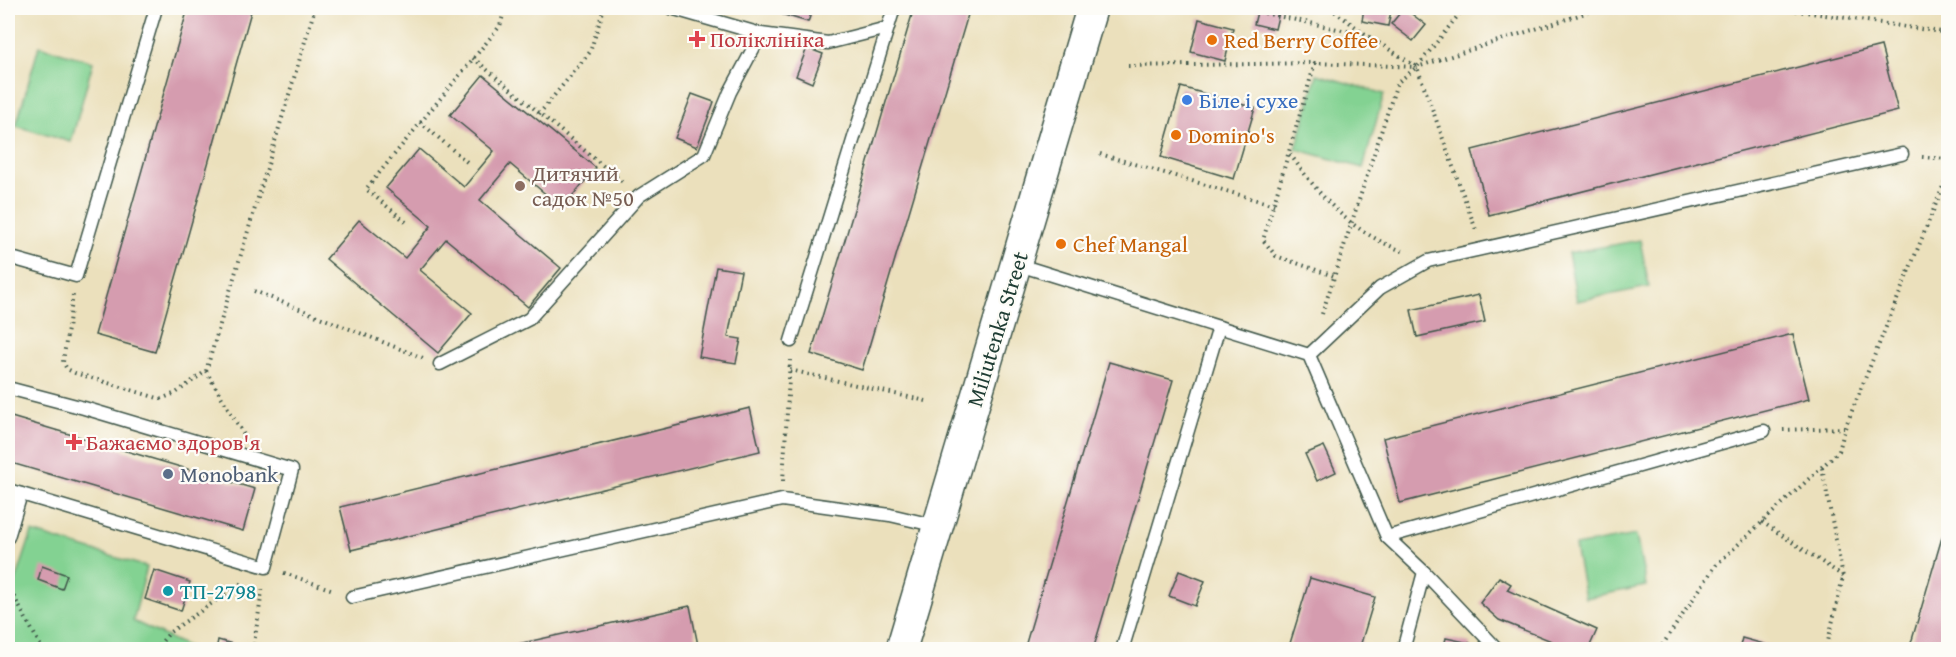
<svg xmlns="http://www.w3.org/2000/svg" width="1956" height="657" viewBox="0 0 1956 657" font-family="'Gentium Book Plus',serif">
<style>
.green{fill:#83d292;stroke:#518863;stroke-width:1.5}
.building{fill:#d59caf}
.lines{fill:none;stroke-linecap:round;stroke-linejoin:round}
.service-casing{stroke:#3e5548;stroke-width:15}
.tertiary-casing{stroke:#3e5548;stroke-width:33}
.path{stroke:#3e5548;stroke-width:4;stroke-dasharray:1.5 4.5;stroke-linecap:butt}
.service{stroke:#fff;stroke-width:12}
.tertiary{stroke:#fff;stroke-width:30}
.health-dot{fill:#e0444e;stroke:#fdfcf7;stroke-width:2}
.food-dot{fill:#e8710a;stroke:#fdfcf7;stroke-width:2}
.shop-dot{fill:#3f7fe0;stroke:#fdfcf7;stroke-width:2}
.education-dot{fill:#8d6e63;stroke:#fdfcf7;stroke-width:2}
.service-dot{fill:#5c6f8a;stroke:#fdfcf7;stroke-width:2}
.culture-dot{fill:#0f9aa8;stroke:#fdfcf7;stroke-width:2}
.labels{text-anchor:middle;stroke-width:4.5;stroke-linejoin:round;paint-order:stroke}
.health-label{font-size:22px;fill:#be3a42;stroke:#fdfcf7;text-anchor:start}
.food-label{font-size:22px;fill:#c56008;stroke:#fdfcf7;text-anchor:start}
.shop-label{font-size:22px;fill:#366cbe;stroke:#fdfcf7;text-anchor:start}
.education-label{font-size:22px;fill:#785e54;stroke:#fdfcf7;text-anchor:start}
.street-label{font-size:22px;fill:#1f3d34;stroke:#fdfcf7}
.service-label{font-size:22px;fill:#4e5e75;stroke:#fdfcf7;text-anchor:start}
.culture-label{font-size:22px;fill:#0d838f;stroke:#fdfcf7;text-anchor:start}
</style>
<rect width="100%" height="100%" fill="#fdfcf7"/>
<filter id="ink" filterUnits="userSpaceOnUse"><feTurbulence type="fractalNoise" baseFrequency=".0167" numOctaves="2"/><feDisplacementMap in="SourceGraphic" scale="12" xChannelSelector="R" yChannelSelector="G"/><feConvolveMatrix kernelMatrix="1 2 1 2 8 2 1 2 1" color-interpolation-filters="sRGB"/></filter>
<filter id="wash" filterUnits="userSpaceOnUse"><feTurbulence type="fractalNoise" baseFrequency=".008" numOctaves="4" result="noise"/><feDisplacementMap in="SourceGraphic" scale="24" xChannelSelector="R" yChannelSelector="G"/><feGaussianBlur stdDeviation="1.35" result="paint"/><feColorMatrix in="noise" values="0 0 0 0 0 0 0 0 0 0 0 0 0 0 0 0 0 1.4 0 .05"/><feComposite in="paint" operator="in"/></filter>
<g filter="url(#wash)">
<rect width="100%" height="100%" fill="#ebe0bc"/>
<g class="green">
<polygon points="39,46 93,62 71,142 16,126"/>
<polygon points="1317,74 1384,94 1363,168 1296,149"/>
<polygon points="1640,240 1649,287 1577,301 1568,253"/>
<polygon points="32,532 147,567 133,621 195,650 8,650 8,605"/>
<polygon points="1636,535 1646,586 1585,598 1575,546"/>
</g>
<g id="blocks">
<g class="building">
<polygon points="188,8 252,8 155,352 95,335"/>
<polygon points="761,8 813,8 808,22"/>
<polygon points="914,8 970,8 862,370 811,354"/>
<polygon points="1258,8 1280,8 1275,29 1254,24"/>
<polygon points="1364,8 1391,11 1388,26 1362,21"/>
<polygon points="1404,8 1426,25 1413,41 1391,24"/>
<polygon points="1199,19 1233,28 1225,61 1191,52"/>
<polygon points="1881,46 1898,111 1489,215 1472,150"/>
<polygon points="807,48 823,54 812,83 796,76"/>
<polygon points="483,75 596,168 562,208 510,164 480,200 561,268 528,307 446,239 420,270 472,313 438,353 326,259 359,220 405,258 431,226 386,188 419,149 464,187 494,151 450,115"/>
<polygon points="1181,87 1255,108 1234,179 1161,157"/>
<polygon points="692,94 714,102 697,147 675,138"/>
<polygon points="716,267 741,271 728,337 741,339 736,363 699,357"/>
<polygon points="1479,295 1485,322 1417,337 1411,310"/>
<polygon points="1793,334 1809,399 1400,503 1383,438"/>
<polygon points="1109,362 1173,380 1093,650 1024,650"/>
<polygon points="750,408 760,451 351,550 340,507"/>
<polygon points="8,416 255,489 243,531 8,462"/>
<polygon points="1324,446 1336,472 1317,481 1305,454"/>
<polygon points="1948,517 1948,650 1909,650"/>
<polygon points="42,566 67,575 62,589 38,580"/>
<polygon points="154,570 190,582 181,611 145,599"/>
<polygon points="1179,571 1205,581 1195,606 1169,596"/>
<polygon points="1499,577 1511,584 1507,590 1597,630 1588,650 1574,650 1499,620 1480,603"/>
<polygon points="1310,578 1375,597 1359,650 1288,650"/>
<polygon points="690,606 699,650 495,650 495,649"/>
<polygon points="1446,638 1470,643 1469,650 1443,650"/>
<polygon points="1742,638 1782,649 1782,650 1739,650"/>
<polygon points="218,640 240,646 239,650 216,650"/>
</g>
</g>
</g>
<g filter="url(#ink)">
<use href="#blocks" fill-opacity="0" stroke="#3e5548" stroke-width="1.5"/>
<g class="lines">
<defs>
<g id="service">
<polyline points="671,8 761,34 828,43 887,28"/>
<polyline points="8,257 76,276 156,8"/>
<polyline points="1016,264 1309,355 1387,537 1424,572 1403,650"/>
<polyline points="791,341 894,8"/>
<polyline points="1309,355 1380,288 1428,261 1902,154"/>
<polyline points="440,364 529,319 639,196 704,155 730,92 761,34"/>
<polyline points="8,388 84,408 292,470 266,567 8,490"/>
<polyline points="8,537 21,494"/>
<polyline points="1387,537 1764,431"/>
<polyline points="1424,572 1498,650"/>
<polyline points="352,597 782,500 890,515 937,526"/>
<polyline points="1122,650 1219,327"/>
</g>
<polyline id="tertiary" points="901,650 1092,8"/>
</defs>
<use href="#service" class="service-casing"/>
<use href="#tertiary" class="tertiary-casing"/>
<g class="path">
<polyline points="1241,8 1365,35"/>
<polyline points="1330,8 1368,36 1417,67 1476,230"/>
<polyline points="1778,8 1948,33"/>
<polyline points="473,58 625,184"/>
<polyline points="1315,63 1263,240 1276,256 1334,276"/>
<polyline points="1128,66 1315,63 1417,67 1601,8"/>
<polyline points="539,114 590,52 604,8"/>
<polyline points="420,122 467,162"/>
<polyline points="1100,154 1274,205"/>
<path d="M1290 154C1323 200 1349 231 1405 252"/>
<polyline points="1922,157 1948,159"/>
<polyline points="406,222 366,189 500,26 505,8"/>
<polyline points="254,291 423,358"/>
<polyline points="73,295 63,362 67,369 75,373 161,399 176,393 206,371 315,8"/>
<polyline points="1322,314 1397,83 1417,67 1464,8"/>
<polyline points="790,370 926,401"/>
<polyline points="206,371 244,435"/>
<polyline points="1783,430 1844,428"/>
<polyline points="1822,468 1843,577 1826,650"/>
<polyline points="783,481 790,360"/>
<polyline points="1762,522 1843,576"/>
<polyline points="284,573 333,590"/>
<polyline points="8,586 43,650"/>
<polyline points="155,650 170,632 243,582"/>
<polyline points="253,650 263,585"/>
<polyline points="1659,650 1716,565 1839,451 1845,428 1948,174"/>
</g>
<use href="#service" class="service"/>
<use href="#tertiary" class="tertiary"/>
</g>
</g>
<g class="health-dot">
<path d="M694 30h6v6h6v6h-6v6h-6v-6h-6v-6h6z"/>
<path d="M71 433h6v6h6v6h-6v6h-6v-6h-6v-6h6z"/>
</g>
<g class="food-dot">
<circle cx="1212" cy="40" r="6"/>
<circle cx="1176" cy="135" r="6"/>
<circle cx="1061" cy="244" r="6"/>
</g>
<circle class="shop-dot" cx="1187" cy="100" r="6"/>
<circle class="education-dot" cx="520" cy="186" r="6"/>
<circle class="service-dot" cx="168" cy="474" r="6"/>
<circle class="culture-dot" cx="168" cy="591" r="6"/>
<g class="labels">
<g class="health-label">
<text x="710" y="47">Поліклініка</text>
<text x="86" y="450">Бажаємо здоров'я</text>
</g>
<g class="food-label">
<text x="1224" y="48">Red Berry Coffee</text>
<text x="1188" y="143">Domino's</text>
<text x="1073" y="252">Chef Mangal</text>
</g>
<g class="shop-label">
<text x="1199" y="108">Біле і сухе</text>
</g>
<g class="education-label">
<text x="532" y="181">Дитячий<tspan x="532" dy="25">садок №50</tspan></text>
</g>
<g class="street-label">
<text transform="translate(997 329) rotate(-73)" y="8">Miliutenka Street</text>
</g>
<g class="service-label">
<text x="180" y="482">Monobank</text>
</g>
<g class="culture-label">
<text x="180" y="599">ТП-2798</text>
</g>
</g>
<rect width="1956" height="657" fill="none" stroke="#fdfcf7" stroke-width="30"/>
</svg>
